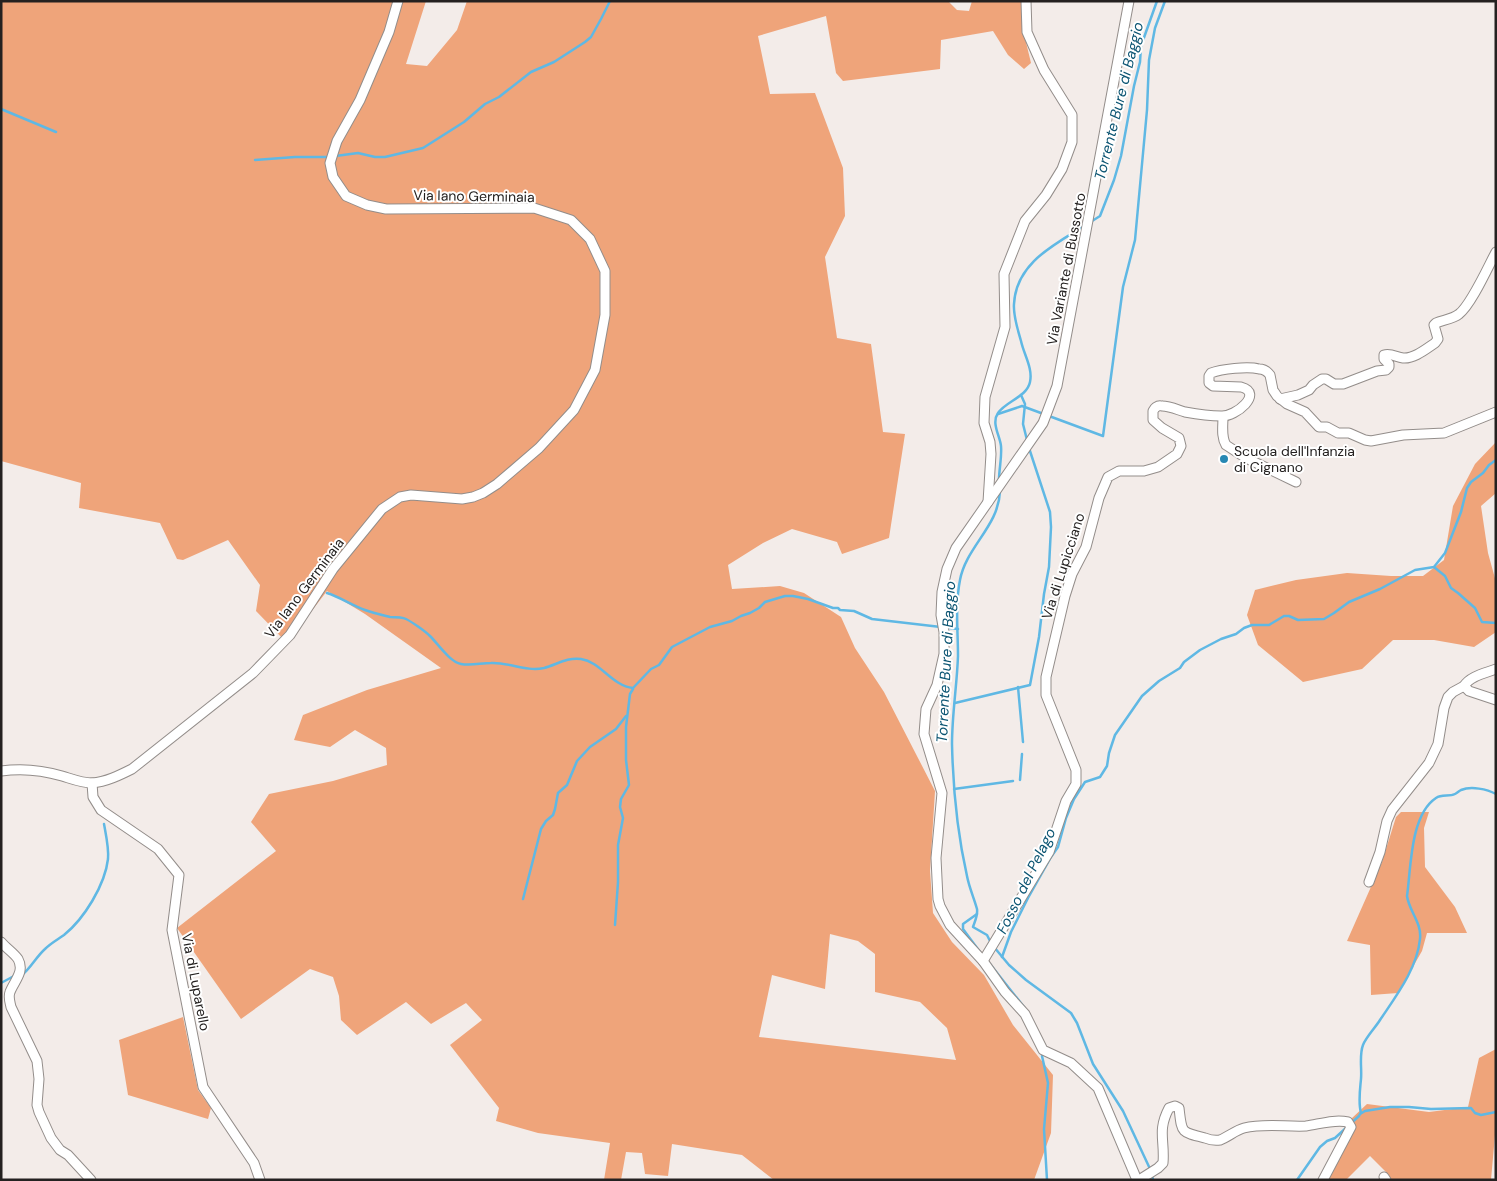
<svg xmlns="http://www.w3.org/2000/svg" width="1497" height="1181" viewBox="0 0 1497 1181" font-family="'DM Sans',sans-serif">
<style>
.forest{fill:#efa47a;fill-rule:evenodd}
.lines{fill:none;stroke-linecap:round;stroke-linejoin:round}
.stream{stroke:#5fb8e4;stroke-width:2.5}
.minor-casing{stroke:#938d8a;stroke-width:11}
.minor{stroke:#fff;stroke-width:9}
.poi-dot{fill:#2788b3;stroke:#fff;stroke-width:2}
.labels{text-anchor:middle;stroke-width:4;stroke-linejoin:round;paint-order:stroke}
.street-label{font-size:14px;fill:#242120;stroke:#fff}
.poi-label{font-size:14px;fill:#242120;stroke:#fff;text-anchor:start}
.water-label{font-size:15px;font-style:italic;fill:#0b5472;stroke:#fff}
</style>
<rect width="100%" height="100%" fill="#f3ece9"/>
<g class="forest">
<path d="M1 1H426L406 64 427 66 457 30 467 1H948L957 10 969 11 972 1H1022L1024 34 1031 63 1024 69 1008 55 993 31 941 40 940 69 843 81 836 73 826 16 758 36 770 94 815 93 843 168 845 216 825 257 837 338 871 344 883 432 905 434 889 538 842 554 837 542 792 529 763 543 728 565 732 589 780 586 804 593 841 617 855 648 884 692 935 791 930 871 933 913 952 942 984 975 1013 1025 1053 1075 1051 1133 1034 1180H774L742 1155 672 1144 668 1176 645 1174 642 1153 626 1152 621 1180H604L610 1143 538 1133 496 1121 499 1108 450 1045 482 1020 466 1003 431 1024 406 1002 357 1035 341 1020 339 996 333 977 310 969 241 1019 177 928 276 851 251 822 269 794 333 781 387 765 386 748 355 730 330 747 294 740 303 715 367 690 441 668 365 614 327 591 287 643 256 611 260 585 228 540 183 560 177 559 160 523 79 508 81 483 1 461ZM830 934 858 941 875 954V992L920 1002 947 1028 956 1060 759 1037 772 975 825 989Z"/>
<polygon points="1496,442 1496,493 1481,506 1488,553 1496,582 1496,632 1474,647 1434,640 1393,640 1362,669 1303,682 1258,645 1247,615 1255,590 1296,580 1347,573 1391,576 1423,576 1444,560 1453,506 1475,464"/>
<polygon points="1401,812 1429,812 1424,828 1425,867 1455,907 1467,933 1427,933 1422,951 1398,993 1371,995 1370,945 1347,941 1382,862 1396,817"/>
<polygon points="183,1017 198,1090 211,1108 208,1119 128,1095 119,1040"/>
<polygon points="1496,1049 1496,1134 1495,1135 1491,1180 1390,1180 1389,1175 1370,1156 1346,1180 1320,1180 1329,1160 1351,1119 1367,1104 1429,1112 1468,1107 1479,1058"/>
</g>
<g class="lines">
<g class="stream">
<polyline points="1,109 56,132"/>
<polyline points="255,160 295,157 328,157 358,153 375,157 385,157 423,148 464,122 485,104 499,97 531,72 554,62 585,42 591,37 601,19 610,1"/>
<polyline points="1089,223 1100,216 1114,180 1121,156 1134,86 1140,62 1141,46 1157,1"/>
<polyline points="1021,395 1025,404 1023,424 1027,440"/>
<polyline points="998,414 1022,406 1103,436 1123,287 1135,240 1147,110 1149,60 1155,28 1165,1"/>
<path d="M999 480C999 469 1002 458 1001 446 1000 436 991 423 998 413 1006 401 1027 397 1030 382 1033 368 1024 355 1021 341 1018 330 1013 316 1014 304 1016 263 1054 245 1084 226"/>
<polyline points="1434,567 1445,576 1451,588 1458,593 1475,608 1482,622 1496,623"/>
<path d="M327 593C340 597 351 605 365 610 373 613 382 615 390 617 395 617 402 617 406 619 412 622 425 631 430 636 438 644 450 662 461 664 471 666 481 663 491 663 509 662 526 672 544 668 556 665 567 657 581 659 601 662 612 686 633 688L651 669 659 665 672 647 710 627 732 621 741 616 750 613 759 608 765 602 785 596H793L808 599 833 608H838L840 610 854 611 872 619 958 629"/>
<polyline points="1018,687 1023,742"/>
<polyline points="955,703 1030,685 1039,637 1044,594 1049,567 1051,527 1050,512 1029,448"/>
<polyline points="1020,780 1022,754"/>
<polyline points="954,789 1013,781"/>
<polyline points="523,899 541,829 546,821 553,815 555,809 558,793 567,785 577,761 590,747 616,729 626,716"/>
<polyline points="977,914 963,924 963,929 980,952"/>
<polyline points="615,925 618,882 618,845 623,818 620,807 621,799 629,785 626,760 626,727 630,694 633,689"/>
<path d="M991 943 987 935 973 927C975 921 978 915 977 909 974 898 969 887 967 876 957 832 953 788 952 744 952 714 957 685 958 656 958 631 955 605 960 580 966 547 999 526 1000 491"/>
<polyline points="994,947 1009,965 1026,980 1071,1013 1077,1023 1093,1064 1123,1111 1151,1171 1153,1180"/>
<polyline points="1002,957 1011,932 1028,898 1051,857 1058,847 1066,818 1074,799 1085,782 1100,777 1107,766 1109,753 1115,735 1142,696 1159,681 1180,668 1184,662 1200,650 1221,639 1236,634 1244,628 1252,625 1269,625 1284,616 1289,616 1298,620 1324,619 1334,613 1349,602 1380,589 1415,570 1434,567 1445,553 1461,512 1467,488 1471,482 1483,473 1489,465 1496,460"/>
<polyline points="990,964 1024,1007"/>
<path d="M22 975C31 968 36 957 45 949 51 943 57 940 64 935 84 919 105 885 108 859 109 848 106 835 104 824"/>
<polyline points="1,983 14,976"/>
<polyline points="1042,1056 1048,1083 1044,1129 1047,1180"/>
<path d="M1361 1113C1358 1102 1360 1090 1361 1079 1362 1068 1359 1055 1363 1045 1366 1037 1375 1028 1380 1020 1396 996 1417 969 1420 939 1422 923 1409 911 1407 896 1411 869 1410 815 1436 798 1442 794 1449 797 1455 794 1457 793 1459 791 1461 790 1471 786 1487 789 1496 794"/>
<polyline points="1297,1180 1320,1147 1327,1141 1335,1138 1359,1116 1360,1114 1365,1111 1390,1107 1409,1107 1431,1109 1471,1108 1475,1113 1481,1115 1496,1112"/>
</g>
<defs>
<g id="minor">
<polyline points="1129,1 1057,386 1043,423 956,548 947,569 942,592 941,615 944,632 944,654 937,685 926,709 924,734 942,793 936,858 938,899 940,906 950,925 983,961 1005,992 1025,1014 1043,1050 1071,1063 1098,1088 1137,1180"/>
<path d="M1280 399 1298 395 1309 390 1313 385 1322 379H1326L1334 384H1343L1377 371 1386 370 1389 367V364L1384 359V355C1391 353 1396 357 1403 358 1414 359 1426 349 1435 343L1438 339 1434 325 1436 323C1443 320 1453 319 1459 314 1471 305 1488 267 1496 252"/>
<path d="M1223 417C1223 426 1221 437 1226 445L1246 458 1296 482"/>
<polyline points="988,502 991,454 990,442 984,423 985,397 1005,327 1004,274 1025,221 1046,195 1062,169 1072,142 1072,115 1044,70 1027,32 1026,1"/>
<path d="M1496 669C1486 673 1470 676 1464 686L1469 691 1496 700"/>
<path d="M1 771C22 768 42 770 62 776 72 779 82 783 92 783 106 782 120 775 132 769L253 673 290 635 333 569 382 509 400 497 411 495 462 499 473 497 483 493 497 484 539 448 574 410 595 370 605 315V271L590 239 571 220 534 208 386 209 367 205 346 196 333 177 330 163 337 141 360 100 389 32 398 1"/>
<polyline points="92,783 93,797 101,810 158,849 179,875 172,930 203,1087 254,1163 260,1180"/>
<polyline points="1369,882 1380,852 1387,821 1392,810 1429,763 1438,744 1444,708 1448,697 1453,692 1464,686"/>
<path d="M1 942C6 948 14 953 18 959 25 972 14 981 10 992 8 997 10 1002 11 1007L37 1061 39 1079 37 1105 39 1112 51 1138 60 1150 68 1155 91 1180"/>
<path d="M983 961 1049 852 1066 801 1076 784V770L1046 695V677L1065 596 1072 574 1086 547 1099 498 1108 477 1119 471H1144L1158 467 1177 454 1181 446 1179 438 1162 428 1153 420V411L1155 408C1158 406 1158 405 1162 406 1170 406 1178 410 1185 412 1196 414 1210 416 1221 416 1236 417 1264 393 1241 387L1213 386 1209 383V376L1211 373C1221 369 1248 366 1259 369 1264 369 1267 371 1270 375L1273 390 1277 396 1287 404 1305 412 1319 427H1327L1338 433H1349L1365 440 1371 441 1403 435 1444 433 1496 412"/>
<polyline points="1384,1177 1386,1180"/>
<path d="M1139 1180 1158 1168 1163 1163C1165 1140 1157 1131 1169 1108L1175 1106 1179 1108C1182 1133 1180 1132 1205 1138 1210 1140 1214 1141 1220 1140 1228 1137 1236 1130 1244 1128 1264 1123 1286 1127 1306 1126 1320 1124 1334 1119 1348 1122L1351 1127 1323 1180"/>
</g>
</defs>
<use href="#minor" class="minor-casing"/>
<use href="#minor" class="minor"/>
</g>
<circle class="poi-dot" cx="1224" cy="459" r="5"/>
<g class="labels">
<g class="street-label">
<text transform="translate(474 196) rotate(1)" y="5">Via Iano Germinaia</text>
<text transform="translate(1066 269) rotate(-79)" y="5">Via Variante di Bussotto</text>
<text transform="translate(1063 566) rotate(-72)" y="5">Via di Lupicciano</text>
<text transform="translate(304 588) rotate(-53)" y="5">Via Iano Germinaia</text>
<text transform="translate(196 982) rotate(79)" y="5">Via di Luparello</text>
</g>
<g class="poi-label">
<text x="1234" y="456">Scuola dell'Infanzia<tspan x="1234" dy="16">di Cignano</tspan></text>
</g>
<g class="water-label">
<text transform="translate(1119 101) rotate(-76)" y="5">Torrente Bure di Baggio</text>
<text transform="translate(946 662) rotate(-87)" y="5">Torrente Bure di Baggio</text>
<text transform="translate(1026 881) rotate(-64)" y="5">Fosso del Pelago</text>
</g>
</g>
<rect width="1497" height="1181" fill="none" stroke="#242120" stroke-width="5"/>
</svg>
